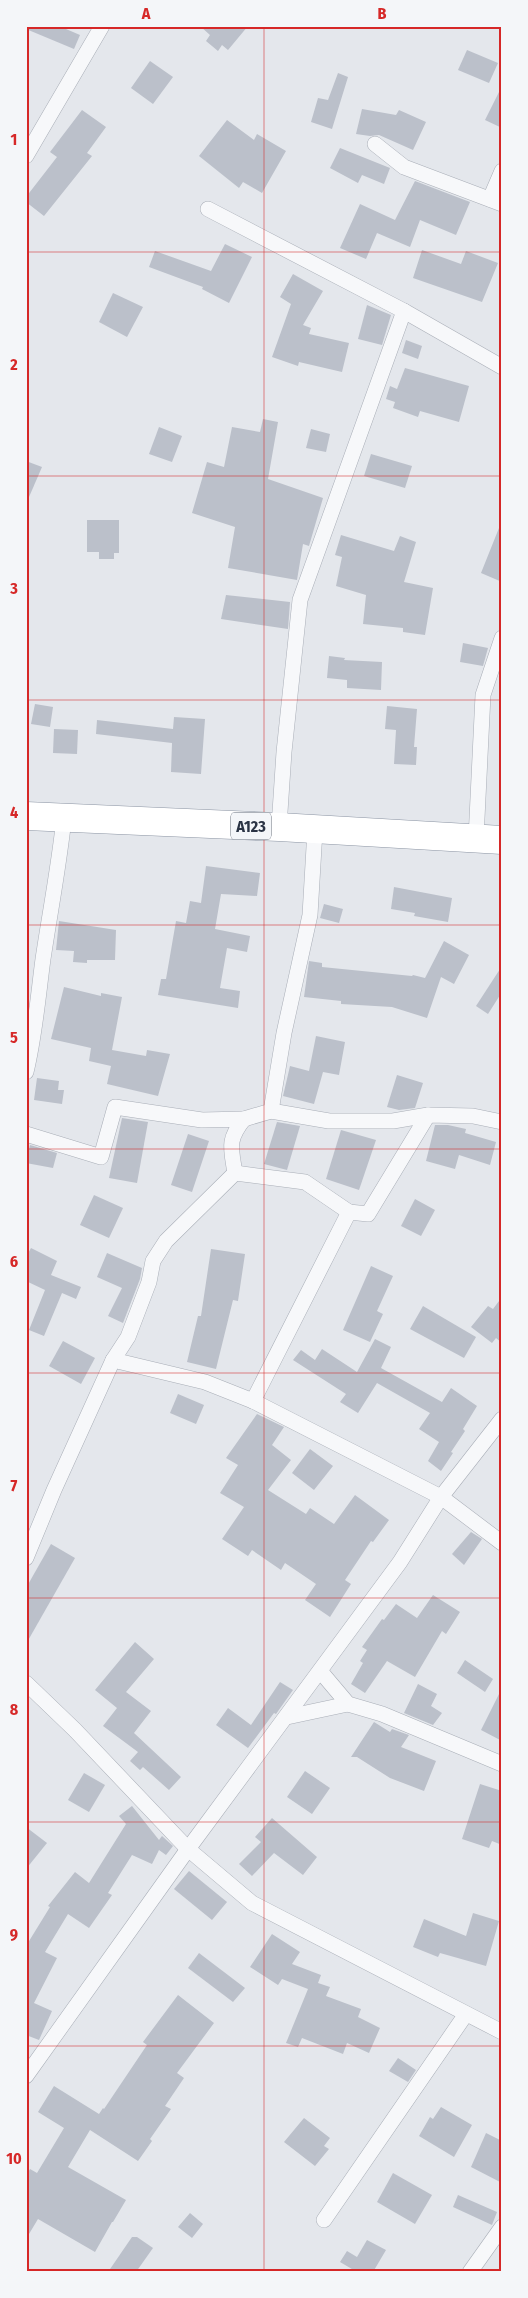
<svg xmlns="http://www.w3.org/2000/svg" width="528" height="2298" viewBox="0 0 528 2298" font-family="'Fira Sans Condensed',sans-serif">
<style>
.building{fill:#bbc0ca}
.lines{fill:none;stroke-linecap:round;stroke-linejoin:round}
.street-casing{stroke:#a9aeb7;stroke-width:16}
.highway-casing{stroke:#8b94a3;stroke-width:29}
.street{stroke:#f7f8fa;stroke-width:15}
.highway{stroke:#fff;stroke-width:28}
.grid{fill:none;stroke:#d62828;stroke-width:1;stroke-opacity:0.55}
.labels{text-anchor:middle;stroke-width:4.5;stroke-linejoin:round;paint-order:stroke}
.shield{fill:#f4f6f9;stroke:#676e7b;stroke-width:1}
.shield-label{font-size:16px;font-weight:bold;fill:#2b3445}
.neatline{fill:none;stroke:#d62828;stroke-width:2}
.grid-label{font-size:16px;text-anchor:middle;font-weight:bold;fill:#d62828}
</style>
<rect width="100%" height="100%" fill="#e4e7ec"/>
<g class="building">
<polygon points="26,26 59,26 80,35 74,49 26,29"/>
<polygon points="200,26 248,26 228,50 222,45 218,51 206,41 210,35"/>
<polygon points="467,50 498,63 489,83 458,70"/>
<polygon points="150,61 173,77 153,104 131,88"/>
<polygon points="338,73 348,77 332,129 311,122 318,98 328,100"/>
<polygon points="502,86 502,128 485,120"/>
<polygon points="362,109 396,115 399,110 426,122 413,150 379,135 370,136 356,134"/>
<polygon points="82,110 106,127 87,153 92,156 44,216 26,202 26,197 57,157 50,152"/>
<polygon points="227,120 254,140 257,134 286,151 262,193 243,182 239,188 199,156"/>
<polygon points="340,148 390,168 384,184 362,175 358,183 330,168"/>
<polygon points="415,181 470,202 456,235 420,220 410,247 377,233 366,259 340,248 360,204 395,220"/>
<polygon points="225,244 252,257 229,303 202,289 203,287 149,267 155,251 211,271"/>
<polygon points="422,250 461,264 466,251 498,263 482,302 413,278"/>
<polygon points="293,274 323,291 303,325 311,328 309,334 349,343 342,372 299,362 298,366 272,357 291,304 280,297"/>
<polygon points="113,293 143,307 127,337 99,322"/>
<polygon points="367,305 391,315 382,345 358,339"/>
<polygon points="406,340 422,346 418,359 402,353"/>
<polygon points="405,368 469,386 459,422 420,411 418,417 393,408 395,402 386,399 390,386 397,389"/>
<polygon points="263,419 278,422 268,479 323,498 309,546 303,544 297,580 228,568 235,527 192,513 207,462 224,467 232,427 260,432"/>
<polygon points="159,427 182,436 172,462 149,454"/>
<polygon points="311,429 330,434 326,452 306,448"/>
<polygon points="371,454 412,466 405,488 364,476"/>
<polygon points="26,461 42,467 26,504"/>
<polygon points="87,520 119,520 119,553 114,553 114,559 99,559 99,552 87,552"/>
<polygon points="501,523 502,523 502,582 481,573"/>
<polygon points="341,535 394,551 400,536 416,542 404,582 433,588 425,635 403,632 403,628 363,624 366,595 336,586 342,557 335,555"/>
<polygon points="226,595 290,602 288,629 221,619"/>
<polygon points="463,643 488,648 483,666 460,662"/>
<polygon points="329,656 345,658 344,660 382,662 381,690 347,688 347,680 327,678"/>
<polygon points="35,704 53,707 50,727 31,724"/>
<polygon points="387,706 417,709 414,747 417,747 416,765 394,764 396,730 385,729"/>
<polygon points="174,717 205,719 201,774 171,772 172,743 96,734 97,720 173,729"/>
<polygon points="54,729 78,730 77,754 53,753"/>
<polygon points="206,866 260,873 257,896 221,894 215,929 250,936 247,952 227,948 220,988 240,991 238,1008 158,995 161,979 166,979 176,921 186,923 190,901 201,903"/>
<polygon points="394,887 452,898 448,922 414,916 415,913 391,909"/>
<polygon points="324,904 343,909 339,923 320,918"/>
<polygon points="59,921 116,930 115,960 87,960 87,963 73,962 74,951 56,950"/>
<polygon points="444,941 469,955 454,984 441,977 427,1018 392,1007 341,1004 341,1001 304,997 309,961 322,963 322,967 412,976 413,975 425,978"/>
<polygon points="502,966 502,992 488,1014 476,1006"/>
<polygon points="64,987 101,996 101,993 122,997 112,1050 146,1056 147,1050 170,1054 158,1096 107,1084 111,1066 89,1061 91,1048 51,1039"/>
<polygon points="316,1036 345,1042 339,1075 323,1072 314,1104 283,1096 290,1066 309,1071"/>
<polygon points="397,1075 423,1083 415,1108 399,1110 387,1107"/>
<polygon points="37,1078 59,1081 58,1090 64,1090 62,1104 34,1100"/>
<polygon points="122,1118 148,1122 137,1183 109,1178"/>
<polygon points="277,1122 300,1126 287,1170 264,1164"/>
<polygon points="435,1125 448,1125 466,1129 465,1133 496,1142 490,1165 459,1155 455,1169 426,1161"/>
<polygon points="341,1130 376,1140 359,1190 326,1179"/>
<polygon points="188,1134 209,1141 192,1192 171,1185"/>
<polygon points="30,1145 57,1153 53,1168 26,1163 26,1149 29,1149"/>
<polygon points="94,1195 123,1208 109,1238 80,1225"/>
<polygon points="415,1199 435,1210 421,1236 401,1226"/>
<polygon points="31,1248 57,1261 51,1275 81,1287 76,1299 62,1293 44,1336 29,1330 45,1290 26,1281 26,1257"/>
<polygon points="211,1249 245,1254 238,1301 233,1300 216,1369 187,1362 198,1316 201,1316"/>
<polygon points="107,1253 142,1268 140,1279 123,1323 108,1316 122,1288 97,1277"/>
<polygon points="371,1266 393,1276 377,1311 383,1314 370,1342 343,1330"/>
<polygon points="502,1297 502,1343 496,1338 492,1343 471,1327 488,1306 493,1309"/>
<polygon points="423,1306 476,1337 464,1358 410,1329"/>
<polygon points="375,1339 391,1347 381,1368 442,1402 451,1388 477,1406 463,1429 465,1431 451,1452 453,1453 441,1471 428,1461 439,1442 419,1429 430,1413 377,1383 358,1413 340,1402 346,1394 293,1360 301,1350 315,1360 322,1349 357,1372"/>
<polygon points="63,1341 95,1358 81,1384 49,1366"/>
<polygon points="178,1394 204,1405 196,1424 170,1413"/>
<polygon points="257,1414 284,1427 272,1445 291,1460 268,1490 306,1514 310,1508 334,1524 355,1495 389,1520 373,1542 371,1541 345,1580 351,1584 330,1617 305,1600 316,1584 285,1563 281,1570 252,1550 248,1556 222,1539 244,1507 220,1493 238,1465 226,1458"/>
<polygon points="310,1449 333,1466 314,1490 292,1473"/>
<polygon points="471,1532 482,1539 464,1565 452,1554"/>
<polygon points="51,1544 75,1558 26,1644 26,1588"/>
<polygon points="433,1595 460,1612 446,1634 442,1631 415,1677 387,1661 365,1693 351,1684 363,1663 360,1661 367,1650 362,1647 382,1619 384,1620 396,1604 417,1618"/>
<polygon points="135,1642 154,1659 126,1692 151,1711 134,1733 181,1777 169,1790 143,1767 140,1770 130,1761 138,1752 103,1726 117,1708 95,1690"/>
<polygon points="465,1660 493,1679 485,1692 457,1673"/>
<polygon points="280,1682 293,1690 276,1714 274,1713 248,1748 216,1725 228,1708 251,1725"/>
<polygon points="418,1684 437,1694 431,1706 442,1713 433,1725 404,1713"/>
<polygon points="502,1688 502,1741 481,1730"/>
<polygon points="374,1722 390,1732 392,1729 409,1735 401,1747 436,1761 424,1791 390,1778 357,1757 351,1757"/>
<polygon points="305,1771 330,1788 312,1814 287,1797"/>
<polygon points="84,1773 105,1785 89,1812 68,1800"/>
<polygon points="480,1784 502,1791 502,1845 492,1841 489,1848 462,1839"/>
<polygon points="132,1806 159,1840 162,1836 173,1846 166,1855 159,1850 152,1864 132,1855 108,1893 112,1895 89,1928 68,1914 45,1952 57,1958 34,2003 52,2011 39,2040 26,2035 26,1946 50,1907 48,1906 75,1872 89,1883 126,1824 119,1816"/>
<polygon points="272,1818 317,1857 303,1875 274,1853 252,1876 239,1864 261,1842 255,1837"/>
<polygon points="26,1827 47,1843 26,1869"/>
<polygon points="189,1871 227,1902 212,1920 174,1889"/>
<polygon points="473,1913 499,1921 486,1966 440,1953 438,1957 413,1947 424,1919 466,1936"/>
<polygon points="272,1934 300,1952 292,1964 321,1975 318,1983 330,1987 326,1996 361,2009 358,2017 380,2028 369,2053 347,2043 343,2054 302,2038 298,2047 286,2043 308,1989 282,1979 278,1985 250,1967"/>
<polygon points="199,1953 245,1988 233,2002 188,1968"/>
<polygon points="178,1995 214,2023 177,2073 184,2078 165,2106 171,2109 150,2139 152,2141 138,2161 90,2130 68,2167 126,2200 113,2222 112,2222 95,2252 38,2219 26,2239 26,2176 30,2169 37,2173 64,2128 38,2112 54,2086 99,2114 103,2108 104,2109 147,2045 143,2042"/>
<polygon points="398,2058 416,2070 408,2082 389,2071"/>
<polygon points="441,2107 472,2125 454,2157 419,2136 430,2117 433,2119"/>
<polygon points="304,2118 330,2138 324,2146 329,2149 315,2166 284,2142"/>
<polygon points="486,2133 502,2141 502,2183 471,2167"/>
<polygon points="393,2173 432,2195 415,2224 377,2202"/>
<polygon points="458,2195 497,2212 492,2225 453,2207"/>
<polygon points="190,2213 203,2224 192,2238 178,2227"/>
<polygon points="132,2237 137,2237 153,2248 136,2272 108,2272"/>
<polygon points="367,2240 386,2250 373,2272 357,2272 340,2262 347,2251 357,2257"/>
</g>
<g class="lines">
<defs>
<g id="street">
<polyline points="375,144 404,167 502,204"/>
<polyline points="26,156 102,26"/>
<polyline points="490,199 502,171"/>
<polyline points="208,209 404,311"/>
<polyline points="279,827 284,752 300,600 404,311 502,367"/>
<polyline points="476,839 483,695 502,638"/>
<path d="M26 1072C35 1035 38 997 43 959 50 912 59 866 64 818"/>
<polyline points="271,1111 329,1121 393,1121 428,1115 473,1116 502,1122"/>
<polyline points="244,1119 271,1111 284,1033 310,915 315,830"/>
<path d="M26 1134 101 1157 115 1107 202 1120 244 1119C227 1140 231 1148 235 1173"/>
<polyline points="113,1360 128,1337 149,1282 153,1261 166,1241 235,1173 305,1182 349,1212"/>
<polyline points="253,1401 349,1212 368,1214 428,1115"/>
<polyline points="26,1558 54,1490 113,1360 205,1382 253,1401 441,1497 502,1543"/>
<polyline points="321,1672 348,1704 382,1714 502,1764"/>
<polyline points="26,1683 75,1730 188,1849 252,1903 502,2032"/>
<polyline points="287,1717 348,1704"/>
<polyline points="26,2076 188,1849 400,1562 441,1497 502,1419"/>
<polyline points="324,2220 466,2014"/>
<polyline points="470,2272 502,2227"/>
</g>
<polyline id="highway" points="26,816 279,827 502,840"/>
</defs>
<use href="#street" class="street-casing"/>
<use href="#highway" class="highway-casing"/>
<use href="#street" class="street"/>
<use href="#highway" class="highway"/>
</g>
<path class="grid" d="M264 26V2272M26 252H502M26 476H502M26 700H502M26 925H502M26 1149H502M26 1373H502M26 1598H502M26 1822H502M26 2046H502"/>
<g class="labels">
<rect class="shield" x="231" y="812.5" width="40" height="27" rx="4"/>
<g class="shield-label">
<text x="251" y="832">A123</text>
</g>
</g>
<rect width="528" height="2298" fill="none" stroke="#f4f6f9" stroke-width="55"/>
<rect x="28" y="28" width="472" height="2242" class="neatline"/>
<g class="grid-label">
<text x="146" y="19">A</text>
<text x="382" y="19">B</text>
<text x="14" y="145">1</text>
<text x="14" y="370">2</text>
<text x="14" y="594">3</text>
<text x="14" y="818">4</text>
<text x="14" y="1043">5</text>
<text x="14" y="1267">6</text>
<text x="14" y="1491">7</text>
<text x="14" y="1715">8</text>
<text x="14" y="1940">9</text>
<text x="14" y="2164">10</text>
</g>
</svg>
